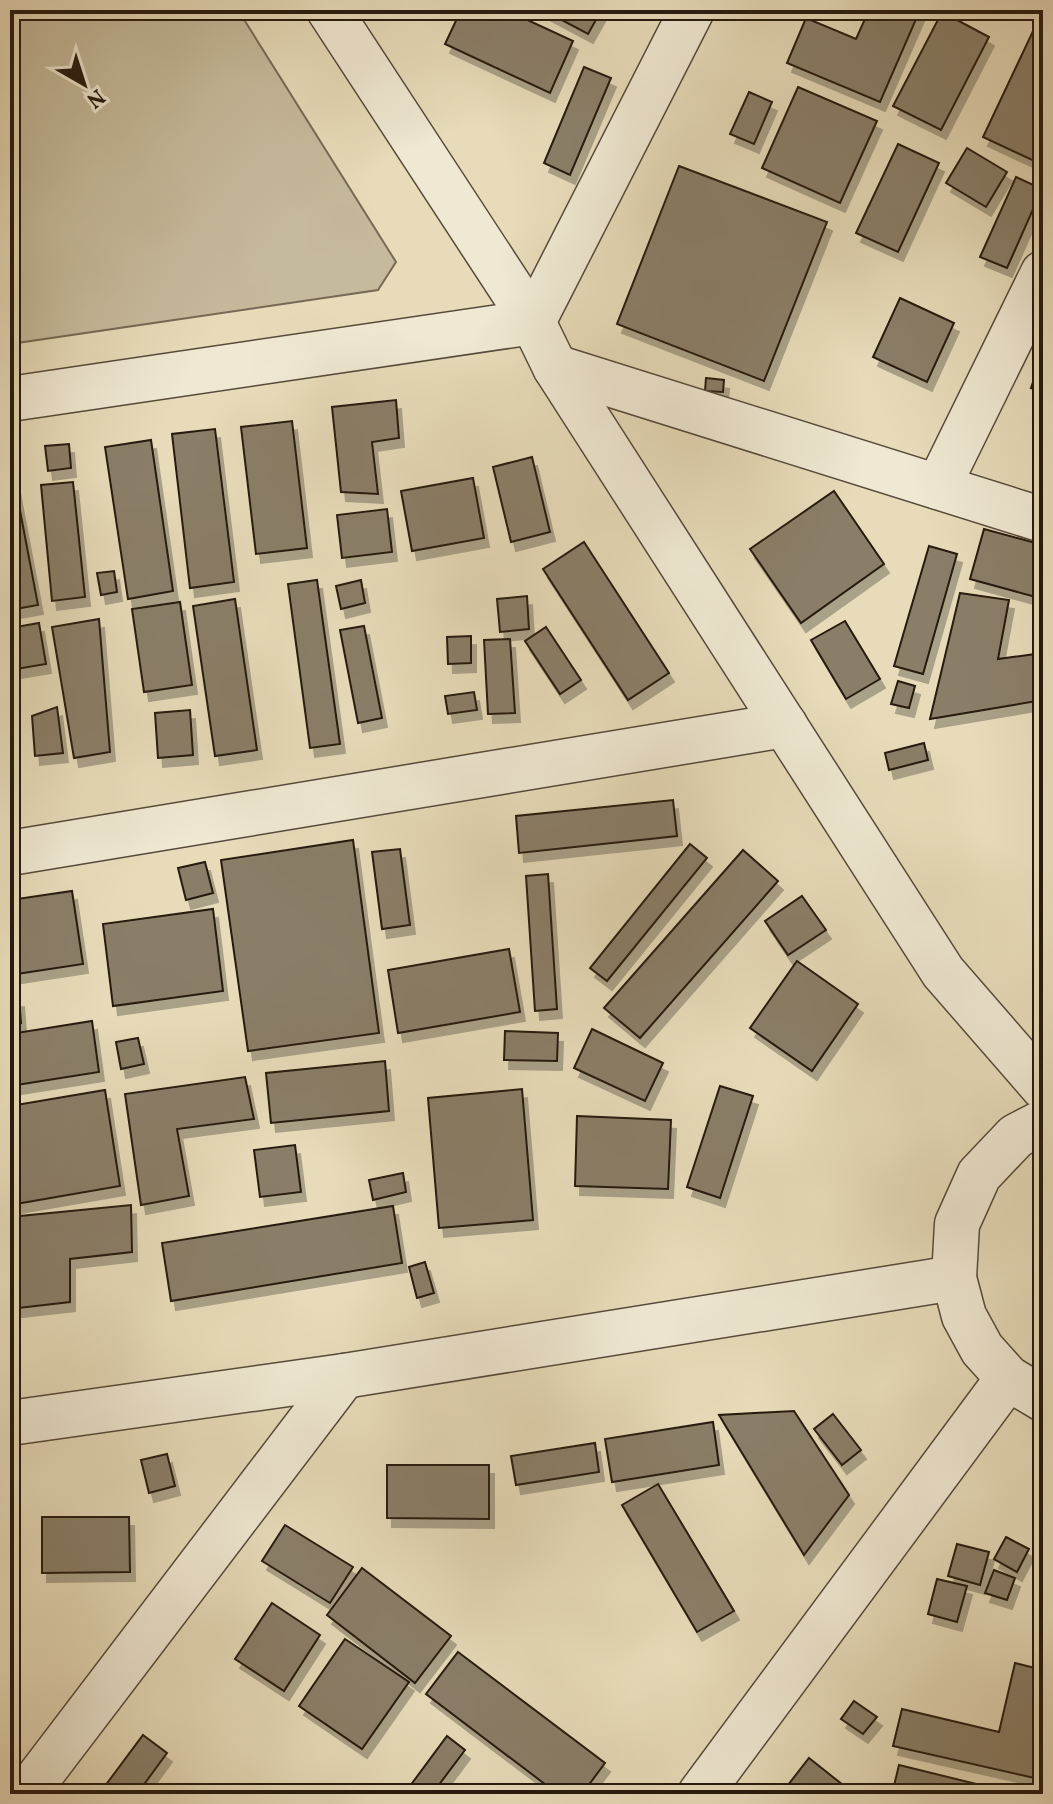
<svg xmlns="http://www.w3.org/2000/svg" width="1053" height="1804" viewBox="0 0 1053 1804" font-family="Vollkorn,serif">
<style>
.green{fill:#c6ba9c;stroke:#766a56;stroke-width:2}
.building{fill:#8a7e67;stroke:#261a0f;stroke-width:2;filter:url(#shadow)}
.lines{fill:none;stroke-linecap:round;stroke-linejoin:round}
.minor-casing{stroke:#564a3a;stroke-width:47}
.tertiary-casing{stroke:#564a3a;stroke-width:47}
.minor{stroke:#efe8d2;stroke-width:44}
.tertiary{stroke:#efe8d2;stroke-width:44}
</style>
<defs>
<filter id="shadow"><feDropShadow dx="5" dy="9" stdDeviation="0" flood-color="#0004"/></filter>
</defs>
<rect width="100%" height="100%" fill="#e7dbb9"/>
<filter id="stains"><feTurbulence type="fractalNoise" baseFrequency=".0025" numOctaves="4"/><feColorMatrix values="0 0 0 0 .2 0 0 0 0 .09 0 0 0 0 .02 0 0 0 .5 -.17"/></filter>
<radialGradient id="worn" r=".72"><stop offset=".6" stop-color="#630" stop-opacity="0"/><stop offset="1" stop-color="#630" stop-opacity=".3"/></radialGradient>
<polygon class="green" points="10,10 238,10 396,262 378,290 10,344"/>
<g class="building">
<polygon points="461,10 506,10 573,41 550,93 445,44"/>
<polygon points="543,10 598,10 601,11 588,34"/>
<polygon points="869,10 920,10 880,102 787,63 806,18 856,39"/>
<polygon points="1043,10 1043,165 983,137"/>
<polygon points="942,12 989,37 941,130 893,106"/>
<polygon points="584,67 611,78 570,175 544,163"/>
<polygon points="798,87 877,121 840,203 762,168"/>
<polygon points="749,92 772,102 754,144 730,134"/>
<polygon points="898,144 939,163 898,252 856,233"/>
<polygon points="967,148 1007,172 986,207 946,183"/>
<polygon points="679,166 827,222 764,381 617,324"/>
<polygon points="1016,177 1042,189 1007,268 980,257"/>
<polygon points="900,298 954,323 927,382 873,357"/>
<polygon points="1037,370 1043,372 1043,392 1031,388"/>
<polygon points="706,378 724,380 723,392 705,391"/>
<polygon points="396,400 399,438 372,442 378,494 341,492 332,407"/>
<polygon points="1043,415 1043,438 1034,433"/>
<polygon points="292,421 307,548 256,554 241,427"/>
<polygon points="215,429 234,582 190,588 172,434"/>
<polygon points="151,440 173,591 128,599 105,447"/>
<polygon points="69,444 71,468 48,471 45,446"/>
<polygon points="532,457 550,532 511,542 493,467"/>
<polygon points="473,478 484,538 412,551 401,491"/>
<polygon points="14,479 38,605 10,610 10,480"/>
<polygon points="73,482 85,597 52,601 41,485"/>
<polygon points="834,491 884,564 801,623 750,549"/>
<polygon points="387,509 392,552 342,558 337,515"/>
<polygon points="984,529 1043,545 1043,599 970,579"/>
<polygon points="584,542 669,673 628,700 543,569"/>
<polygon points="929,546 957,554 923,674 894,666"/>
<polygon points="114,571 117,592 101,595 97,573"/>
<polygon points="317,580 340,744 310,748 288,584"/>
<polygon points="361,580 365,603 341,609 336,586"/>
<polygon points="960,593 1009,600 998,659 1043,653 1043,700 930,719"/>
<polygon points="527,596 529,629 500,632 497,599"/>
<polygon points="235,599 257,750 215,756 193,606"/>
<polygon points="180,602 192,685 144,692 132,609"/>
<polygon points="99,619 110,752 74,758 52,627"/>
<polygon points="845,621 880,679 846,699 811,640"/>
<polygon points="39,623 46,664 10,670 10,628"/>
<polygon points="364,626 382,718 358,723 340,630"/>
<polygon points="546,627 581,680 560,694 525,641"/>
<polygon points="471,636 471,663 448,664 447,637"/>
<polygon points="510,639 515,713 488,714 484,640"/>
<polygon points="898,681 915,686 909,708 891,704"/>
<polygon points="474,692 477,710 448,714 445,696"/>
<polygon points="57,707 63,753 35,756 32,716"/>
<polygon points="190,710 193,755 158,758 155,713"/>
<polygon points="924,743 928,760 889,770 885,753"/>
<polygon points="673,800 677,836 519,853 516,816"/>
<polygon points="353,840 379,1033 248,1051 221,860"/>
<polygon points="690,844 707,858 607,981 590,968"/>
<polygon points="400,849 410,925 382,929 372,852"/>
<polygon points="743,850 778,881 640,1038 604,1008"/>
<polygon points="205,862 213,893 186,900 178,868"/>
<polygon points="548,874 557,1009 535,1011 526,876"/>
<polygon points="72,891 83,964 10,975 10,900"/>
<polygon points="802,896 826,930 788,955 765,921"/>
<polygon points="213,909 223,991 113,1006 103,924"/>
<polygon points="509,949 520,1012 398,1033 388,970"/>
<polygon points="797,961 858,1004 812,1071 750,1028"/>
<polygon points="19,998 21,1023 10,1024 10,999"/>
<polygon points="92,1021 99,1072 10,1086 10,1034"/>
<polygon points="592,1029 663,1063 645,1101 574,1068"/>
<polygon points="505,1031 558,1033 557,1061 504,1060"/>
<polygon points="138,1038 144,1064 121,1069 116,1042"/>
<polygon points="385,1061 389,1111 271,1123 266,1073"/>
<polygon points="245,1077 254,1119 177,1129 189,1196 141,1205 125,1094"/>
<polygon points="720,1086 753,1096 720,1198 687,1187"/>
<polygon points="522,1089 533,1220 439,1228 428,1098"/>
<polygon points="105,1090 120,1186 10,1205 10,1106"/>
<polygon points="577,1116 671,1120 668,1189 575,1186"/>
<polygon points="295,1145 301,1192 260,1197 254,1150"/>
<polygon points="403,1173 406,1192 373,1200 369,1180"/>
<polygon points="131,1205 132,1252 70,1259 70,1302 10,1309 10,1217"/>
<polygon points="393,1206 402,1263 171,1301 162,1243"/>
<polygon points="425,1262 434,1293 417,1298 409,1267"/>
<polygon points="794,1411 849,1495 804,1555 719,1415"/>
<polygon points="833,1414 861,1450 842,1465 814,1429"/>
<polygon points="713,1422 719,1465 612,1482 605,1439"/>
<polygon points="595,1443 599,1472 516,1485 511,1456"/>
<polygon points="167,1454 175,1486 149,1493 141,1460"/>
<polygon points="387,1465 489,1465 489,1519 387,1518"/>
<polygon points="658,1484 734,1611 697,1632 622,1505"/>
<polygon points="42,1517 129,1517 130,1572 42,1573"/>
<polygon points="285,1525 353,1567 330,1603 262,1561"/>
<polygon points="1006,1537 1029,1549 1017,1572 994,1559"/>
<polygon points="957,1544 989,1552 980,1585 948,1576"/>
<polygon points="362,1568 451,1636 415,1683 327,1615"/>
<polygon points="994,1570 1015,1578 1007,1600 985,1593"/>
<polygon points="937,1579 967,1586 957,1622 928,1614"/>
<polygon points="272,1603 320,1635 284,1691 235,1659"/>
<polygon points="345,1639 409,1682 362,1749 299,1706"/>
<polygon points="458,1652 605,1763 582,1794 558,1794 426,1694"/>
<polygon points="1015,1663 1043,1670 1043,1763 1039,1779 893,1746 902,1709 999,1732"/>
<polygon points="854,1701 877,1717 863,1734 841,1719"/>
<polygon points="143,1735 167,1753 137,1794 99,1794"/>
<polygon points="447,1736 465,1750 432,1794 422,1794 410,1786"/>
<polygon points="809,1758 848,1789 844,1794 781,1794"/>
<polygon points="899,1765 1017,1794 908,1794 893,1790"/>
</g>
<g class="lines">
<defs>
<g id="minor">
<polyline points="329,10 533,322 555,367 943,972 1043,1087"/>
<polyline points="555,367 1043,520"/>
<polyline points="10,399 533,322 692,10"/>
<polyline points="938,487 1043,273"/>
<polyline points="10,853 785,725"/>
<polyline points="26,1794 344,1376"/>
<polyline points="700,1794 1008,1378"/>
</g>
<g id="tertiary">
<polyline points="1043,1122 1016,1136 979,1175 957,1224 954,1278 964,1316 982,1349 1008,1378 1043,1399"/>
<polyline points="10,1423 344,1376 954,1278"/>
</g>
</defs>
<use href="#minor" class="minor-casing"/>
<use href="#tertiary" class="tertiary-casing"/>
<use href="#minor" class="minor"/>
<use href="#tertiary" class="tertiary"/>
</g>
<rect width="1053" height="1804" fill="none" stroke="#e7dbb9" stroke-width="40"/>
<rect x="12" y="12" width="1029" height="1780" fill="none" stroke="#261a0f" stroke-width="4"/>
<rect x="20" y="20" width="1013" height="1764" fill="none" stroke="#261a0f" stroke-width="2"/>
<g transform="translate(84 84) rotate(141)" stroke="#efe8d2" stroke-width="6" paint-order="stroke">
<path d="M0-6L14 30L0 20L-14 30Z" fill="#261a0f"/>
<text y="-12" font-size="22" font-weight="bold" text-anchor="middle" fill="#261a0f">N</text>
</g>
<rect width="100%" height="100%" filter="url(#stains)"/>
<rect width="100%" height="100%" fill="url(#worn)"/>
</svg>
